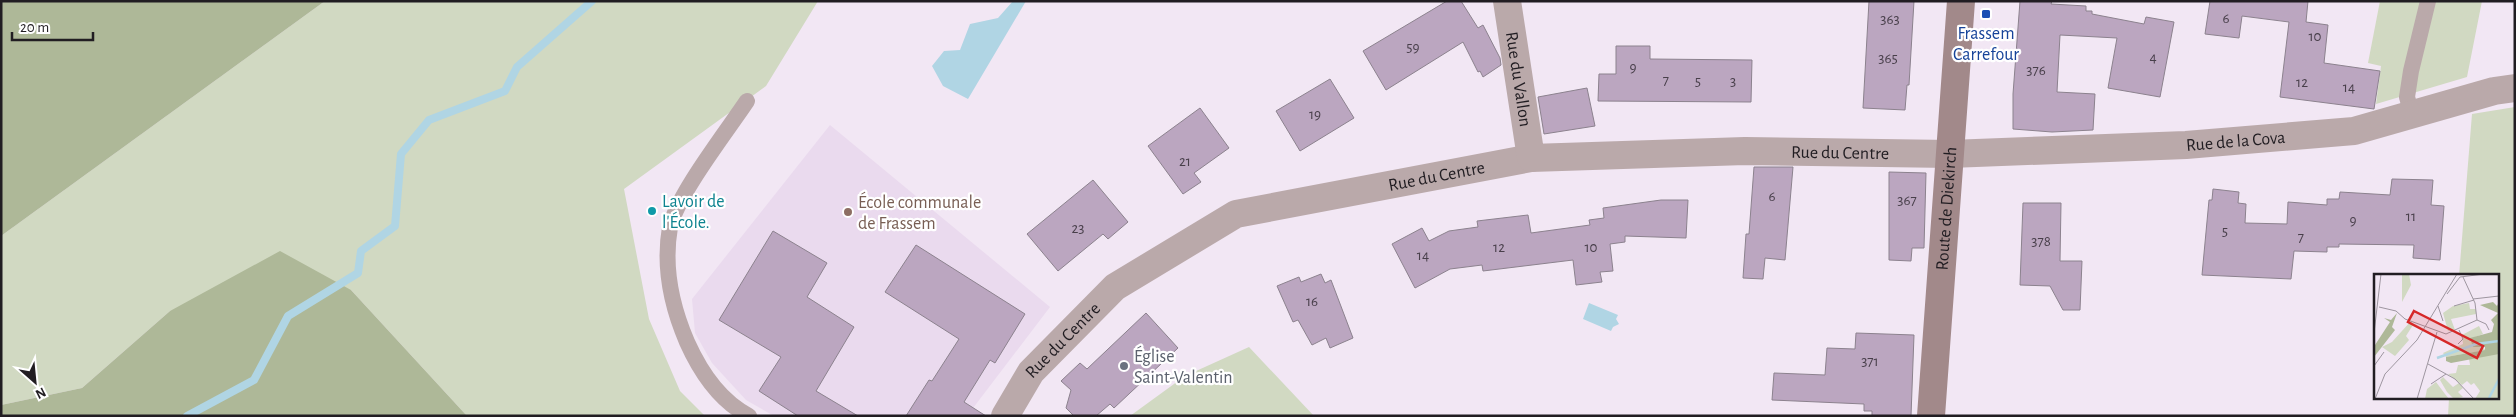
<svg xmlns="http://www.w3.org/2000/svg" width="2516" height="417" viewBox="0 0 2516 417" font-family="'Alegreya Sans',sans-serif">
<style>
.built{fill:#eadaee}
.green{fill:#d1d9c2}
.forest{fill:#aeb898}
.water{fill:#b0d5e4}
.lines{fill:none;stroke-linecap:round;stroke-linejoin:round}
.stream{stroke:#b0d5e4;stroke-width:8}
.building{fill:#bba6c0;stroke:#8c828e}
.service{stroke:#baa9aa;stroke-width:16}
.minor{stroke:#baa9aa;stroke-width:28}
.tertiary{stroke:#baa9aa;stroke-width:28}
.secondary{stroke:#a2898a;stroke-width:28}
.transit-dot{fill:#1a4fb4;stroke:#fff;stroke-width:2}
.culture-dot{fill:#0f9aa8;stroke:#fff;stroke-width:2}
.education-dot{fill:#8d6e63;stroke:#fff;stroke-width:2}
.worship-dot{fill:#6b7280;stroke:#fff;stroke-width:2}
.labels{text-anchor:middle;stroke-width:4.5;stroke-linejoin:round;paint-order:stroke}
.number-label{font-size:15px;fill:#483f4a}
.transit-label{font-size:18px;fill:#164399;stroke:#fff}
.street-label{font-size:18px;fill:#211d22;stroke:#fff}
.culture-label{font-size:18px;fill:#0d838f;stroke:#fff;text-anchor:start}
.education-label{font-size:18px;fill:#785e54;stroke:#fff;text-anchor:start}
.worship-label{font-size:18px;fill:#5b616d;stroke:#fff;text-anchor:start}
.inset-river{fill:none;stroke:#b0d5e4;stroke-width:2.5}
.inset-road{fill:none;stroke:#9e96a0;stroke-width:1}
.view{fill:#d62828;fill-opacity:0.15;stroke:#d62828;stroke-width:2.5}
.inset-edge{fill:none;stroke:#211d22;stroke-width:2.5}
</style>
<rect width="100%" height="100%" fill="#f2e7f4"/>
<polygon class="built" points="830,125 1050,307 967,416 774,416 746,400 712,363 695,333 692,299"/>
<g class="green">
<polygon points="325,1 818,1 766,86 624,189 649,319 680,391 705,416 467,416 351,290 170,311 82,388 1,405 1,236"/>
<polygon points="2380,1 2482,1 2467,77 2376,104 2381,66 2368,63"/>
<polygon points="2515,107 2515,416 2448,416 2449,398 2497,398 2497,276 2459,276 2472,114"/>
<polygon points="1249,347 1314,416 1130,416 1185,376"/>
</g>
<g class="forest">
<polygon points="1,1 325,1 1,236"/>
<polygon points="280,251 351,290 467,416 1,416 1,405 82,388 170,311"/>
</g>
<g class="water">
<polygon points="1013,1 1026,1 968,99 943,86 932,66 944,51 960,50 970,24 998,18"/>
<polygon points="1589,303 1618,315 1616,319 1619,324 1613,327 1611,331 1583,319"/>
</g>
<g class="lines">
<polyline class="stream" points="187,416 254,380 288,316 358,273 361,251 395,226 401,154 429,120 505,91 517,67 592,1"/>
</g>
<g class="building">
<polygon points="1447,1 1461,1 1478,28 1483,25 1500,58 1501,65 1483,77 1480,71 1478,72 1463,42 1386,90 1363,51"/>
<polygon points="1869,1 1914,1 1909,85 1907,85 1905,110 1863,108"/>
<polygon points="2020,1 2052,1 2051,4 2086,6 2086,11 2092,11 2092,14 2144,24 2146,17 2174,22 2160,97 2108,88 2117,38 2060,35 2057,92 2095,94 2093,130 2052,132 2013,129 2013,94"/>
<polygon points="2210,1 2308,1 2306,22 2328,25 2324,63 2380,71 2374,109 2280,97 2289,22 2242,16 2239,38 2205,34"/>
<polygon points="1616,46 1650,46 1650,59 1752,60 1751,102 1598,101 1599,74 1616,74"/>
<polygon points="1330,79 1354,118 1300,151 1276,111"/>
<polygon points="1587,88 1595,126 1544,134 1538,97"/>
<polygon points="1200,108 1229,148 1194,173 1201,182 1183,194 1148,146"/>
<polygon points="1754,167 1793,167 1785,260 1765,258 1763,279 1743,278 1746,234 1749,234"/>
<polygon points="1889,172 1926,173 1924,248 1912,248 1911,261 1889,260"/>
<polygon points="2392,179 2433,180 2431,205 2444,206 2440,260 2413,258 2414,245 2339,244 2339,247 2327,247 2327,252 2294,251 2291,279 2202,275 2209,200 2212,200 2213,189 2239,192 2238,203 2246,204 2245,223 2287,224 2288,202 2327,205 2327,199 2339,199 2340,192 2390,195"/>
<polygon points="1093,180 1128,222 1108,239 1103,234 1058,271 1027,234"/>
<polygon points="1661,200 1688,200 1686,238 1625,236 1625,242 1610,244 1613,271 1600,272 1602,282 1576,285 1573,260 1483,271 1482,265 1450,269 1415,288 1392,244 1422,228 1429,241 1449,231 1478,227 1477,221 1528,215 1531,233 1590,225 1589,220 1604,218 1603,208"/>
<polygon points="2023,203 2061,203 2060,261 2082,261 2080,310 2063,310 2050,286 2020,285"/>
<polygon points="773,231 827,263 807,297 854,327 816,391 858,416 798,416 759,391 781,357 719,320"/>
<polygon points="916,245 1025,314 995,363 990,360 964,402 986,416 906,416 929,380 932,381 959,339 885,292"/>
<polygon points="1321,274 1325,283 1331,280 1353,338 1330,348 1326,338 1312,345 1298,320 1293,322 1277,286 1299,277 1301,282"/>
<polygon points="1146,313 1178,348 1114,408 1110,404 1096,416 1074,416 1066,408 1071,390 1061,381 1080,363 1087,369"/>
<polygon points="1856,333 1914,335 1911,416 1872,416 1872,411 1864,411 1864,404 1772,400 1774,373 1825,375 1827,348 1855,349"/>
</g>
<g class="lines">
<g class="service">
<path d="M747 101C727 131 677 195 670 227 663 267 671 305 687 342 700 371 720 401 749 416"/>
<polyline points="2412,115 2407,97 2411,71 2428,1"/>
</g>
<g class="minor">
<path id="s1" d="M1950 154 2186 145 2354 131 2494 91 2515 88"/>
<path id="s2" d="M1005 416 1031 372 1115 287 1236 214 1531 158"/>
</g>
<path class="tertiary" id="s3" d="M1507 1 1531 158 1745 151 1950 154"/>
<path class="secondary" id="s4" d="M1931 416 1961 1"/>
</g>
<rect class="transit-dot" x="1981" y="9" width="10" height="10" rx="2.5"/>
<circle class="culture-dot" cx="652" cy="211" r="5"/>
<circle class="education-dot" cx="848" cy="212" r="5"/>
<circle class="worship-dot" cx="1124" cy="366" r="5"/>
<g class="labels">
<g class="number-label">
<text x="2226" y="23">6</text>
<text x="1890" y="24">363</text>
<text x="2315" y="41">10</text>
<text x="1413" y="52">59</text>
<text x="2153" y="62">4</text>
<text x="1888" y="63">365</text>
<text x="1633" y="72">9</text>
<text x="2036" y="75">376</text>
<text x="1666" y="85">7</text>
<text x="1698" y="86">5</text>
<text x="1733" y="86">3</text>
<text x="2302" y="87">12</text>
<text x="2349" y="92">14</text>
<text x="1315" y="119">19</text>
<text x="1185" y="166">21</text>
<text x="1772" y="201">6</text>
<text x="1907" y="205">367</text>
<text x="2411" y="221">11</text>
<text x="2353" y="225">9</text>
<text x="1078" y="233">23</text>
<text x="2225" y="236">5</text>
<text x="2301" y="242">7</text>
<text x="2041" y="246">378</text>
<text x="1499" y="252">12</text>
<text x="1591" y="252">10</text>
<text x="1423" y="260">14</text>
<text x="1312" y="306">16</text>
<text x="1870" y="366">371</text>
</g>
<g class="transit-label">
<text x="1986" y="39">Frassem<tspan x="1986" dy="21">Carrefour</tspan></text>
</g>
<g class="street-label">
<text dy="6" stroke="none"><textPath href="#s3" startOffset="79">Rue du Vallon</textPath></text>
<text dy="6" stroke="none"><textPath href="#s1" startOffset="286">Rue de la Cova</textPath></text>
<text dy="6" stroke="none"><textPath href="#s3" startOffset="468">Rue du Centre</textPath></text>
<text dy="6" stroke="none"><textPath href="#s2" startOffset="516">Rue du Centre</textPath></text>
<text dy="6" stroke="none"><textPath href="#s4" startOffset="208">Route de Diekirch</textPath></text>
<text dy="6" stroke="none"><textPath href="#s2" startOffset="96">Rue du Centre</textPath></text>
</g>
<g class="culture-label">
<text x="662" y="207">Lavoir de<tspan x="662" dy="21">l'École.</tspan></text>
</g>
<g class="education-label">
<text x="858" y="208">École communale<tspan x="858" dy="21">de Frassem</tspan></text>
</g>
<g class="worship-label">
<text x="1134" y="362">Église<tspan x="1134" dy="21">Saint-Valentin</tspan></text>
</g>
</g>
<g transform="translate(2374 274)">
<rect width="125" height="125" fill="#f2e7f4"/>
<path d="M28 0H35L37 11 28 28ZM95 29 96 35H102V40L77 45 81 56 74 57 69 39 79 32ZM37 47 39 51 32 62 35 66 21 82 8 73 18 68ZM105 52 109 60 96 65 112 76 72 83 69 79 89 70 88 61ZM122 79 125 80V125H101L106 117 100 109 97 111 93 107 88 111 74 100 82 99 84 91H96L95 85ZM69 103 79 113 85 109 89 114 84 118 89 123 80 125 73 118 66 106ZM62 108 71 120 75 125H51L53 115Z" fill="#d1d9c2"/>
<path d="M119 28 123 32 125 28V80L77 89 72 87V83L111 76V73H99L96 64 118 58 120 50 117 46 124 39 106 31ZM23 39 18 53 21 56 0 83 1 71 16 48 10 44 17 46Z" fill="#aeb898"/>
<path class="inset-river" d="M63 84 102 70 125 67M115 124 125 105"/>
<path class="inset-road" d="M89 3 101 29 103 46M73 20 86 3 110 0M99 25 125 22M64 32 69 47M80 32 100 26M5 33 22 37 31 45 72 60 103 46 112 50 115 56M0 59 7 0M84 70 89 65 85 56M54 90 81 105 100 125M0 92 10 78M57 110 72 100M1 125 11 100 43 66 83 0M43 125 63 58"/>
<path class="view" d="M40 37 109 72 103 84 34 48Z"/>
<rect width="125" height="125" class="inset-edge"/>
</g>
<rect width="2516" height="417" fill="none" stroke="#211d22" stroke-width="5"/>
<g transform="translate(35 382) rotate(153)" stroke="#ffffff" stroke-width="4" paint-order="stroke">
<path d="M0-4L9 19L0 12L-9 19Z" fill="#211d22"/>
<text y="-8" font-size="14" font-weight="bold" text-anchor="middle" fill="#211d22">N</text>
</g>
<path d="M12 32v8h81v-8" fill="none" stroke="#211d22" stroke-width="2.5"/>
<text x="20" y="32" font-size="15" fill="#211d22" stroke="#ffffff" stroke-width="4" paint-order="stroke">20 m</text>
</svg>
